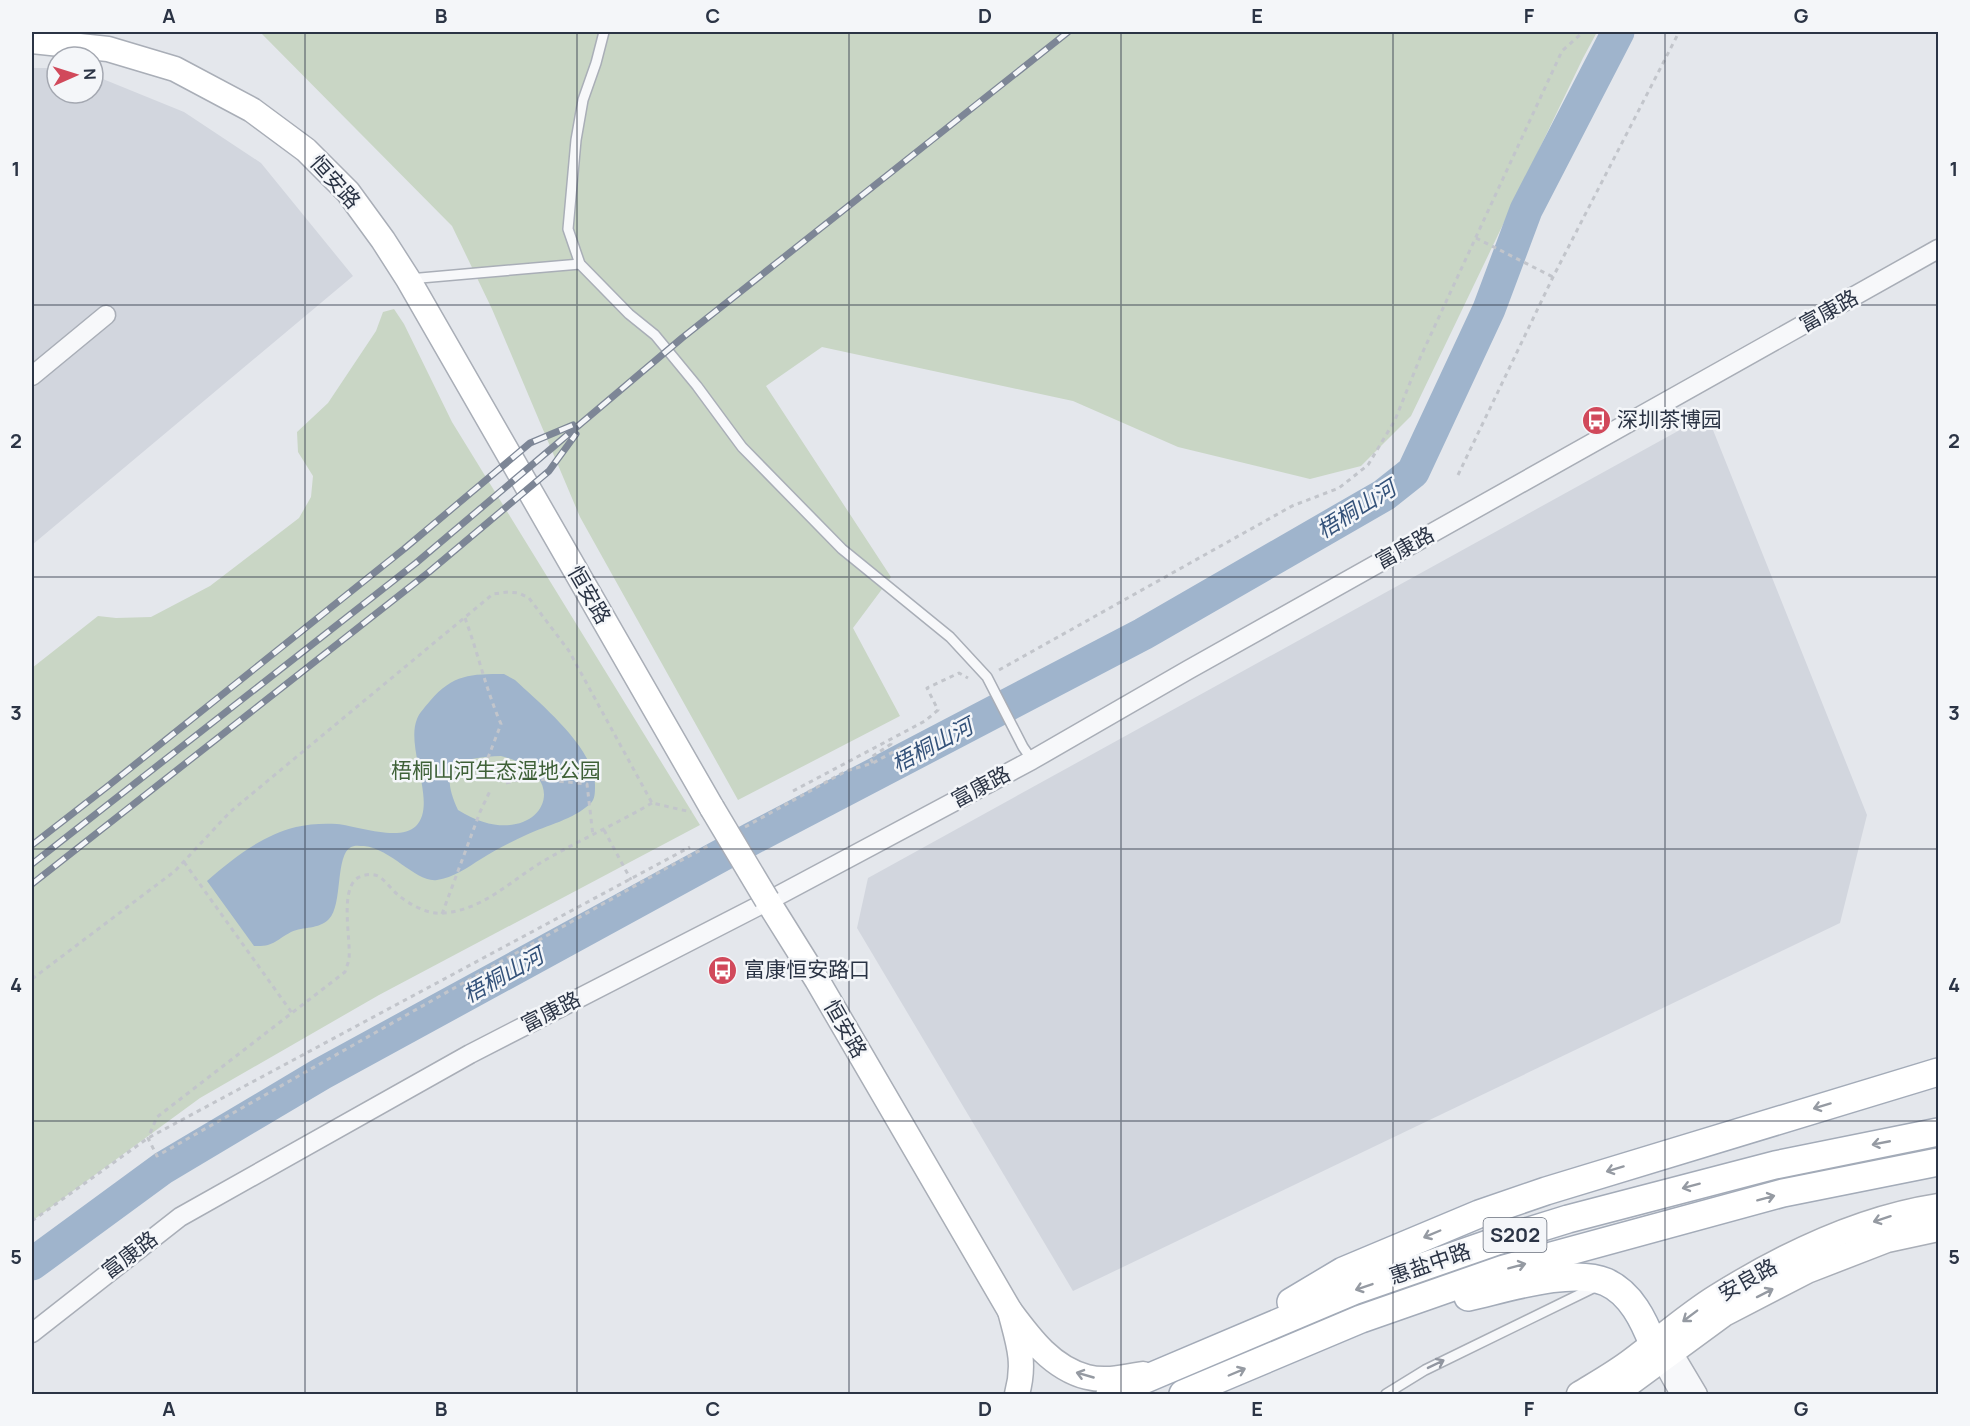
<svg xmlns="http://www.w3.org/2000/svg" width="1970" height="1426" viewBox="0 0 1970 1426" font-family="Manrope,'Noto Sans SC',sans-serif">
<style>
.built{fill:#d2d6de}
.green{fill:#c9d6c5}
.water{fill:#9fb4cc;fill-rule:evenodd}
.lines{fill:none;stroke-linecap:round;stroke-linejoin:round}
.river{stroke:#9fb4cc;stroke-width:33}
.lane-casing{stroke:#a9aeb7;stroke-width:12}
.street-casing{stroke:#a9aeb7;stroke-width:21}
.secondary-casing{stroke:#a9aeb7;stroke-width:27}
.primary-casing{stroke:#a3abb8;stroke-width:30}
.path{stroke:#c2c5cb;stroke-width:3;stroke-dasharray:4.5 4.5;stroke-linecap:butt}
.lane{stroke:#f7f8fa;stroke-width:9}
.street{stroke:#f7f8fa;stroke-width:18}
.secondary{stroke:#fff;stroke-width:24}
.primary{stroke:#fff;stroke-width:27}
.rail-casing{stroke:#7d8696;stroke-width:7}
.rail{stroke:#f4f6f9;stroke-width:4.5;stroke-dasharray:14;stroke-linecap:butt}
.secondary-bridge-casing{stroke:#a9aeb7;stroke-width:27;stroke-linecap:butt}
.secondary-bridge{stroke:#fff;stroke-width:24}
.oneway{stroke:#959aa2}
.oneway2{stroke:#9196a0}
.grid{fill:none;stroke:#2b3445;stroke-width:1.5;stroke-opacity:0.55}
.labels{text-anchor:middle;stroke-width:5;stroke-linejoin:round;paint-order:stroke}
.shield{fill:#f4f6f9;stroke:#676e7b;stroke-width:1.5}
.shield-label{font-size:20px;font-weight:bold;fill:#2b3445}
.street-label{font-size:21px;fill:#2b3445;stroke:#f4f6f9}
.poi-label{font-size:21px;fill:#2b3445;stroke:#f4f6f9;text-anchor:start}
.park-label{font-size:21px;fill:#3f6138;stroke:#f4f6f9}
.water-label{font-size:22px;font-style:italic;fill:#34527a;stroke:#f4f6f9}
.neatline{fill:none;stroke:#2b3445;stroke-width:2}
.grid-label{font-size:20px;text-anchor:middle;font-weight:bold;fill:#2b3445}
</style>
<rect width="100%" height="100%" fill="#e4e7ec"/>
<g class="built">
<polygon points="32,68 57,68 57,93 93,93 93,75 184,112 261,163 353,276 32,545"/>
<polygon points="1707,415 1867,815 1840,923 1073,1291 857,928 868,878"/>
</g>
<g class="green">
<polygon points="260,32 1597,32 1583,58 1411,416 1361,466 1310,479 1178,447 1073,401 822,347 766,386 891,577 853,628 900,716 738,800 580,517 492,309 452,226"/>
<polygon points="394,309 404,324 452,422 700,825 379,995 200,1098 32,1221 32,668 98,616 116,618 151,617 210,586 299,518 311,497 313,476 298,452 297,432 328,403 376,331 383,312"/>
</g>
<path class="water" d="M504 674 515 680C541 704 596 750 595 786 595 792 595 799 591 803 573 820 547 825 526 835 511 842 495 850 481 859 468 867 453 878 437 880 416 883 392 849 364 846 360 846 355 845 351 847 335 855 343 905 329 919 318 930 304 926 291 932 276 940 274 947 254 946L207 881C233 858 261 836 296 827 308 824 324 823 337 824 357 826 400 842 416 826 438 804 405 748 417 719 419 713 426 706 430 701 453 674 471 674 504 674ZM501 756C583 777 536 859 458 810 436 762 460 758 501 756Z"/>
<g class="lines">
<polyline class="river" points="32,1264 163,1168 321,1074 753,838 1143,634 1384,495 1413,472 1489,309 1526,210 1618,32"/>
<defs>
<g id="lane">
<polyline points="604,32 596,63 583,100 576,140 568,229 580,264 629,314 655,335 697,386 742,447 842,549 950,637 987,677 1023,747 1032,760"/>
<polyline points="409,279 580,264"/>
<polyline points="1386,1394 1425,1370 1597,1286"/>
</g>
<g id="street">
<polyline points="32,376 106,315"/>
<polyline points="32,1333 180,1217 470,1054 768,901 1032,760 1188,670 1938,249"/>
<polyline points="1663,1346 1673,1352 1698,1394"/>
<polyline points="1656,1351 1680,1394"/>
</g>
<g id="secondary">
<polyline points="32,41 108,49 175,69 252,110 306,150 348,192 383,240 408,279 712,808"/>
<polyline points="767,900 817,980 1010,1311"/>
<path d="M1017 1394C1026 1362 1018 1342 1010 1311 1030 1338 1052 1368 1087 1377 1105 1382 1125 1377 1143 1374"/>
<path d="M1579 1394C1597 1383 1615 1373 1632 1360 1660 1339 1687 1315 1716 1297 1783 1255 1860 1218 1938 1206"/>
<polyline points="1612,1394 1630,1383 1724,1314 1807,1271 1887,1240 1938,1229"/>
</g>
<g id="primary">
<path d="M1468 1297C1505 1289 1571 1267 1606 1282 1631 1293 1644 1321 1653 1344"/>
<polyline points="1291,1302 1343,1271 1479,1214 1546,1191 1938,1072"/>
<polyline points="1110,1394 1353,1291 1497,1241 1568,1219 1775,1165 1938,1132"/>
<polyline points="1183,1394 1361,1319 1504,1269 1783,1193 1938,1162"/>
</g>
</defs>
<use href="#lane" class="lane-casing"/>
<use href="#street" class="street-casing"/>
<use href="#secondary" class="secondary-casing"/>
<use href="#primary" class="primary-casing"/>
<g class="path">
<polyline points="1476,238 1553,277"/>
<polyline points="1458,475 1553,277 1679,32"/>
<path d="M465 618C478 653 486 690 501 724L486 763 491 778"/>
<polyline points="999,670 1292,506 1339,488 1368,465 1395,420 1420,358 1562,51 1583,32"/>
<polyline points="873,763 870,758 891,744 889,740"/>
<polyline points="506,783 527,778 587,784 593,836"/>
<polyline points="793,791 925,721 938,710 927,688 959,673 968,678"/>
<path d="M652 803C618 823 582 839 547 859 513 878 485 910 443 913 428 915 409 904 398 895 391 889 385 880 378 876 371 873 361 875 356 879 340 893 351 940 349 959 348 964 346 968 345 972L157 1117 148 1138 157 1156 663 870 710 845"/>
<polyline points="745,827 846,771 873,763 904,746"/>
<polyline points="604,830 631,880"/>
<polyline points="184,862 292,1013"/>
<polyline points="442,914 480,812 490,791"/>
<polyline points="32,979 175,871 230,812 493,594 508,592 519,593 529,598 569,651 652,803 691,812"/>
<polyline points="32,1221 148,1138 690,847"/>
</g>
<use href="#lane" class="lane"/>
<use href="#street" class="street"/>
<use href="#secondary" class="secondary"/>
<use href="#primary" class="primary"/>
<defs>
<g id="rail">
<polyline points="32,845 108,786 404,549 530,443 573,425"/>
<polyline points="32,864 416,563 682,338 1068,32"/>
<polyline points="32,884 429,572 549,471 576,434"/>
</g>
</defs>
<use href="#rail" class="rail-casing"/>
<use href="#rail" class="rail"/>
<defs>
<polyline id="secondary-bridge" points="712,808 767,900"/>
</defs>
<use href="#secondary-bridge" class="secondary-bridge-casing"/>
<use href="#secondary-bridge" class="secondary-bridge"/>
</g>
<defs><path id="oneway-shaft" d="M-6 0H5M1.5-3L5.5 0L1.5 3" fill="none" stroke-width="1.6" stroke-linecap="round" stroke-linejoin="round" transform="scale(1.5)"/></defs>
<g class="oneway">
<use href="#oneway-shaft" transform="translate(1822 1106) rotate(163)"/>
<use href="#oneway-shaft" transform="translate(1881 1143) rotate(169)"/>
<use href="#oneway-shaft" transform="translate(1615 1169) rotate(163)"/>
<use href="#oneway-shaft" transform="translate(1691 1186) rotate(165)"/>
<use href="#oneway-shaft" transform="translate(1766 1198) rotate(-15)"/>
<use href="#oneway-shaft" transform="translate(1882 1219) rotate(162)"/>
<use href="#oneway-shaft" transform="translate(1432 1234) rotate(157)"/>
<use href="#oneway-shaft" transform="translate(1517 1266) rotate(-15)"/>
<use href="#oneway-shaft" transform="translate(1364 1287) rotate(161)"/>
<use href="#oneway-shaft" transform="translate(1765 1293) rotate(-27)"/>
<use href="#oneway-shaft" transform="translate(1690 1316) rotate(143)"/>
<use href="#oneway-shaft" transform="translate(1237 1372) rotate(-23)"/>
<use href="#oneway-shaft" transform="translate(1085 1375) rotate(-164)"/>
</g>
<use class="oneway2" href="#oneway-shaft" transform="translate(1436 1364) rotate(-26)"/>
<path class="grid" d="M305 32V1394M577 32V1394M849 32V1394M1121 32V1394M1393 32V1394M1665 32V1394M32 305H1938M32 577H1938M32 849H1938M32 1121H1938"/>
<defs>
<symbol id="bus-disc" viewBox="-11 -11 22 22"><circle r="9.5" fill="#d1495b" stroke="#f4f6f9"/><path d="M-5-6H5V4H4V6H2V4H-2V6H-4V4H-5ZM-3.5-4V0h7V-4ZM-3.5 1.2v1.5H-2V1.2ZM2 1.2v1.5H3.5V1.2Z" fill="#fff"/></symbol>
</defs>
<g fill-rule="evenodd">
<use href="#bus-disc" x="1580" y="404" width="33" height="33"/>
<use href="#bus-disc" x="706" y="954" width="33" height="33"/>
</g>
<g class="labels">
<rect class="shield" x="1483.5" y="1218" width="63" height="34" rx="4.5"/>
<g class="shield-label">
<text x="1515" y="1242">S202</text>
</g>
<g class="street-label">
<text transform="translate(335 182) rotate(48)" y="7">恒安路</text>
<text transform="translate(1829 311) rotate(-29)" y="7">富康路</text>
<text transform="translate(1405 548) rotate(-29)" y="7">富康路</text>
<text transform="translate(589 595) rotate(60)" y="7">恒安路</text>
<text transform="translate(981 787) rotate(-28)" y="7">富康路</text>
<text transform="translate(551 1012) rotate(-27)" y="7">富康路</text>
<text transform="translate(845 1029) rotate(60)" y="7">恒安路</text>
<text transform="translate(130 1255) rotate(-37)" y="7">富康路</text>
<text transform="translate(1430 1264) rotate(-19)" y="7">惠盐中路</text>
<text transform="translate(1748 1280) rotate(-29)" y="7">安良路</text>
</g>
<g class="poi-label">
<text x="1617" y="427">深圳茶博园</text>
<text x="744" y="977">富康恒安路口</text>
</g>
<g class="park-label">
<text x="496" y="778">梧桐山河生态湿地公园</text>
</g>
<g class="water-label">
<text transform="translate(1356 509) rotate(-32)" y="8">梧桐山河</text>
<text transform="translate(932 745) rotate(-28)" y="8">梧桐山河</text>
<text transform="translate(503 975) rotate(-29)" y="8">梧桐山河</text>
</g>
</g>
<rect width="1970" height="1426" fill="none" stroke="#f4f6f9" stroke-width="66"/>
<g transform="translate(75 75) rotate(87)"><circle r="28" fill="#f4f6f9" stroke="#a4a8b1" stroke-width="1.5"/>
<path d="M0-4.5L10 22L0 15L-10 22Z" fill="#d1495b"/>
<text y="-9" font-size="16" font-weight="bold" text-anchor="middle" fill="#2b3445">N</text>
</g>
<rect x="33" y="33" width="1904" height="1360" class="neatline"/>
<g class="grid-label">
<text x="169" y="23">A</text>
<text x="441" y="23">B</text>
<text x="713" y="23">C</text>
<text x="985" y="23">D</text>
<text x="1257" y="23">E</text>
<text x="1529" y="23">F</text>
<text x="1801" y="23">G</text>
<text x="16" y="176">1</text>
<text x="1954" y="176">1</text>
<text x="16" y="448">2</text>
<text x="1954" y="448">2</text>
<text x="16" y="720">3</text>
<text x="1954" y="720">3</text>
<text x="16" y="992">4</text>
<text x="1954" y="992">4</text>
<text x="16" y="1264">5</text>
<text x="1954" y="1264">5</text>
<text x="169" y="1416">A</text>
<text x="441" y="1416">B</text>
<text x="713" y="1416">C</text>
<text x="985" y="1416">D</text>
<text x="1257" y="1416">E</text>
<text x="1529" y="1416">F</text>
<text x="1801" y="1416">G</text>
</g>
</svg>
